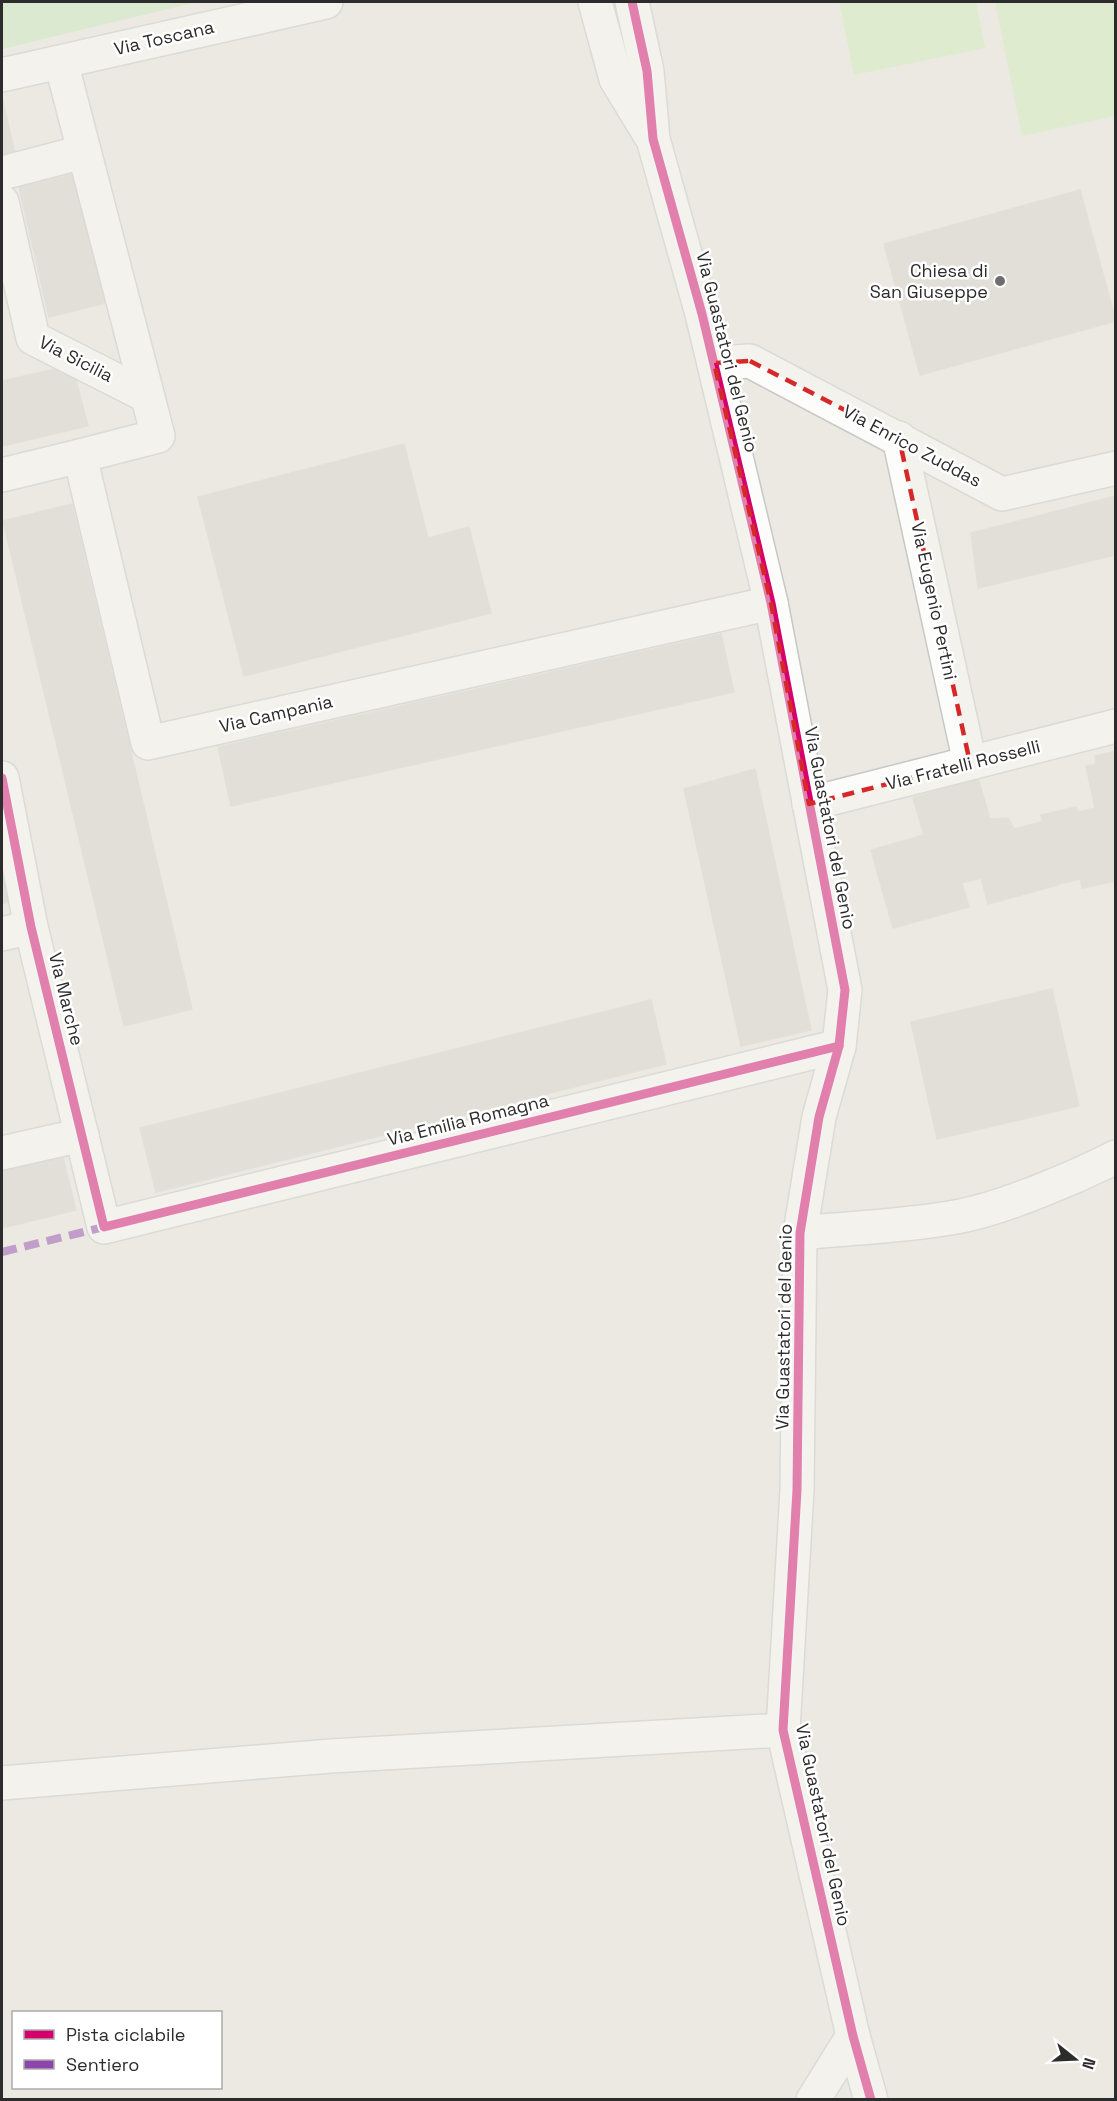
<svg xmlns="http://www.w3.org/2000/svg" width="1117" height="2101" viewBox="0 0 1117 2101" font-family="'Space Grotesk',sans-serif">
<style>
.green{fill:#c6e8b9}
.pitch{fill:#d1edb7}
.building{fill:#d4d2cd;stroke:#d6d4ce;stroke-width:1.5}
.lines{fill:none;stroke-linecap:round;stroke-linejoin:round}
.minor-casing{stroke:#c8c8c7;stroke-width:36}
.minor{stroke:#fcfcfb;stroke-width:33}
.quiet{stroke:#8e44ad;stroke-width:8;stroke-dasharray:15 8;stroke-linecap:butt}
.cycleway-casing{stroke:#fff;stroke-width:13}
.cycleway{stroke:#d6006c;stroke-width:9}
.marked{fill:none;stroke:#d62828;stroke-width:4.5;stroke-dasharray:12 8;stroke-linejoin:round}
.poi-dot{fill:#6f6e6c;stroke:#fff;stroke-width:2}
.labels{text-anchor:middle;stroke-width:5;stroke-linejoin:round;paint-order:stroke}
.street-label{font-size:18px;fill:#2c2c2c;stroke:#fff}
.poi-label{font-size:18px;fill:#2c2c2c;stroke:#fff;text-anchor:end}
</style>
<rect width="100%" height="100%" fill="#ebe9e2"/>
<polygon class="green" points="2,2 197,2 2,49"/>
<g class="pitch">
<polygon points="839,2 976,2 985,48 854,75"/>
<polygon points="995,2 1115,2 1115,116 1022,136"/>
</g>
<g class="building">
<polygon points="2,97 15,154 2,157"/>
<polygon points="80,173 110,302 49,317 19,187"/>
<polygon points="1080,190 1116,321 920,375 884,244"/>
<polygon points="72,365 88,426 2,446 2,381"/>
<polygon points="404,444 428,538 469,527 491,613 244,676 198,497"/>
<polygon points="1116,496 1116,555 978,588 971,533"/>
<polygon points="72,504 192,1009 124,1026 3,521"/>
<polygon points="721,634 734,692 231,806 218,747"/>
<polygon points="1116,751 1116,881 1082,888 1080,879 1055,885 1041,815 1076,807 1077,812 1095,808 1086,766 1096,764 1095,756"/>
<polygon points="755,769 811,1030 741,1046 684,789"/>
<polygon points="978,778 990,819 1008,818 1014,829 1041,822 1058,885 988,904 981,878 962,883 969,907 893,928 871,850 924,835 913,798"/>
<polygon points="2,866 9,902 2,904"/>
<polygon points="1052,989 1079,1106 937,1139 911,1022"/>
<polygon points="651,1000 666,1064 156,1192 140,1128"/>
<polygon points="62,1153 76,1210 2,1228 2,1167"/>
</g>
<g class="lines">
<defs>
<g id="minor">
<polyline points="595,2 616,79 650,135"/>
<polyline points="632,2 647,71 653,139 702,314 771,603 845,990 839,1046 819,1117 800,1233 797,1490 783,1730 853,2036 871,2100"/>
<polyline points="61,62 158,436 80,456"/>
<polyline points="2,75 326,2"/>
<polyline points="2,173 83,152"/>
<polyline points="2,202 33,338 147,396"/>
<polyline points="714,363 750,361 1002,494 1116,468"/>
<polyline points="899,438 970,763"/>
<polyline points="2,475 80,456 148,743 771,603"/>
<polyline points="2,778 31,927 104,1227 839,1046"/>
<polyline points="809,804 1116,726"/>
<polyline points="2,934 31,927"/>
<polyline points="2,1153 82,1135"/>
<path d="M800 1233C853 1228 908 1226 961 1216 1006 1207 1074 1178 1116 1157"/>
<polyline points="2,1783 331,1756 783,1730"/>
<polyline points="813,2100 853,2036"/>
</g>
</defs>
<use href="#minor" class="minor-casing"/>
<use href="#minor" class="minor"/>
<polyline class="quiet" points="2,1252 104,1227"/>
<defs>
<g id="cycleway">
<polyline points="632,2 647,71 653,139 702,314 771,603 845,990 839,1046 819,1117 800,1233 797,1490 783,1730 853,2036 871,2100"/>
<polyline points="2,778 31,927 104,1227 839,1046"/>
</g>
</defs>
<use href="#cycleway" class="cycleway-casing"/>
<use href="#cycleway" class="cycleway"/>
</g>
<path d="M0 0H1117V2101H0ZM750 361 899 438 970 763 809 804 771 603 714 363Z" fill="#ebe9e2" fill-opacity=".55" fill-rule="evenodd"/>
<path class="marked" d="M750 361 899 438 970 763 809 804 771 603 714 363Z"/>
<circle class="poi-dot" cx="1000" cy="281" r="6"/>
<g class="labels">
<g class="street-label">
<text transform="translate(164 38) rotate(-13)" y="6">Via Toscana</text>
<text transform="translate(727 352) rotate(76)" y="6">Via Guastatori del Genio</text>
<text transform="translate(76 359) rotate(27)" y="6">Via Sicilia</text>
<text transform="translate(912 446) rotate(28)" y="6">Via Enrico Zuddas</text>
<text transform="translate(934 601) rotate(78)" y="6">Via Eugenio Pertini</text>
<text transform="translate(276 714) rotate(-13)" y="6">Via Campania</text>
<text transform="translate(963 765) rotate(-14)" y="6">Via Fratelli Rosselli</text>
<text transform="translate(830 828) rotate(79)" y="6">Via Guastatori del Genio</text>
<text transform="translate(66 999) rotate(76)" y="6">Via Marche</text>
<text transform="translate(468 1120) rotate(-14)" y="6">Via Emilia Romagna</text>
<text transform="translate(784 1327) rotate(-89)" y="6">Via Guastatori del Genio</text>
<text transform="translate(823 1825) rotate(78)" y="6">Via Guastatori del Genio</text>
</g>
<g class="poi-label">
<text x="988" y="277">Chiesa di<tspan x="988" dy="21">San Giuseppe</tspan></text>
</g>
</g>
<rect width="1117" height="2101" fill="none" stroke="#2c2c2c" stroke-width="6"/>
<rect x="12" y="2011" width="210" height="78" fill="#ffffff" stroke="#ababab" stroke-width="1.5"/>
<rect x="24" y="2030" width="30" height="9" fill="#d6006c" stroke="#ababab" stroke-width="1.5"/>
<text x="66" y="2041" font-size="18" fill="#2c2c2c">Pista ciclabile</text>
<rect x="24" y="2060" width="30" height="9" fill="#8e44ad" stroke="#ababab" stroke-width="1.5"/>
<text x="66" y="2071" font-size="18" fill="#2c2c2c">Sentiero</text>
<g transform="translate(1075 2059) rotate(108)" stroke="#ffffff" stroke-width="4.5" paint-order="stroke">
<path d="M0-4.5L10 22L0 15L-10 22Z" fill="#2c2c2c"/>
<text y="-9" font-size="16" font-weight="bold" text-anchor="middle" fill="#2c2c2c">N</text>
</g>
</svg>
